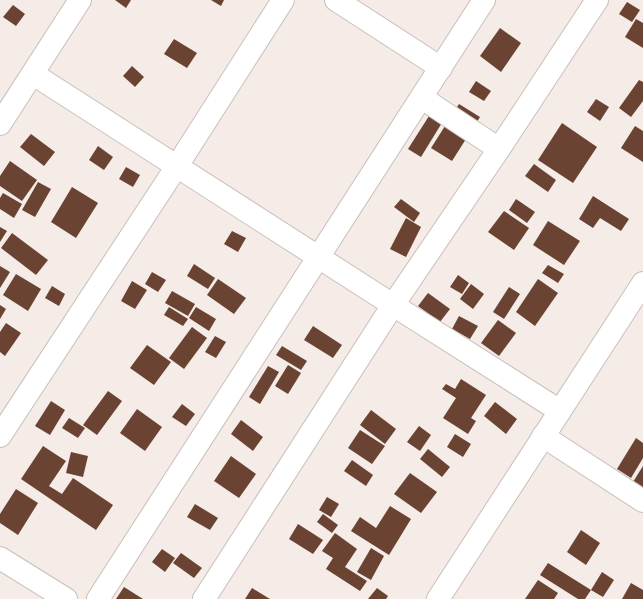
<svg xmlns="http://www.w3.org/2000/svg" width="643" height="599" viewBox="0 0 643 599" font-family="Signika,sans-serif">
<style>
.building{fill:#6a4333}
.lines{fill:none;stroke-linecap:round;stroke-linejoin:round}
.minor-casing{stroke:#c9bfbb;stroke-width:24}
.minor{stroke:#fff;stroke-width:22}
</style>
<rect width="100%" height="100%" fill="#f5ebe7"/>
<g class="building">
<polygon points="115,0 131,0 126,8"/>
<polygon points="211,0 224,0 221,6"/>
<polygon points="627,2 640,10 632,22 619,14"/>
<polygon points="13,5 25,14 16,26 3,17"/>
<polygon points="636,19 643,23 643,48 625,37"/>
<polygon points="500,28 521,43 501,72 480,56"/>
<polygon points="174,39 197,53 187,68 164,54"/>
<polygon points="132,66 144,77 135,87 123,76"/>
<polygon points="639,80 643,82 643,101 631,117 619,108"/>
<polygon points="476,81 491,91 484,101 469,92"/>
<polygon points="596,99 609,107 600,121 587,112"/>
<polygon points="459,104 480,117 452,161 431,148"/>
<polygon points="436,105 448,113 421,157 408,149"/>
<polygon points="562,123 597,147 573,183 538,160"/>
<polygon points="635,126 643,131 643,162 621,148"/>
<polygon points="31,134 55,152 44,166 20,147"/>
<polygon points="98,146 113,157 104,170 89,160"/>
<polygon points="10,161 37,180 22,201 0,186 0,176"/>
<polygon points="534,164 556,180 548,192 525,176"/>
<polygon points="126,167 140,175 133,187 119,179"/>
<polygon points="38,182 51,189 35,217 22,210"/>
<polygon points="72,187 98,203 76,238 51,222"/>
<polygon points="3,193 22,204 14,218 0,209 0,198"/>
<polygon points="593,196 629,219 621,231 600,218 593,228 579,219"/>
<polygon points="401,199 420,213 414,222 394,207"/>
<polygon points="516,199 535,212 527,223 509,210"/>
<polygon points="504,211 529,228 514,250 488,232"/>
<polygon points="406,218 421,227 406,257 390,249"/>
<polygon points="548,221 580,241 564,265 533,245"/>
<polygon points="0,227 7,231 0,242"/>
<polygon points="232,231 246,238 238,252 224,244"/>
<polygon points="12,233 48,260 36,275 1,248"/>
<polygon points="194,264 215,278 208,289 187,276"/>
<polygon points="548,265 564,274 558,283 542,273"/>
<polygon points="0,266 10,272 0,288"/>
<polygon points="152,272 166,280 158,292 145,284"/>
<polygon points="16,274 41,289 28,311 3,295"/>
<polygon points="458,275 469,283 462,294 450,287"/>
<polygon points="218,279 246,298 234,314 207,295"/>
<polygon points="538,279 558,293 535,326 516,312"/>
<polygon points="132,281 147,290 135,309 121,301"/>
<polygon points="471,284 484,294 473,309 460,299"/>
<polygon points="52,286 65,294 59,306 45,298"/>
<polygon points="509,287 520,294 504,319 493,312"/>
<polygon points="172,291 195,304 188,316 165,303"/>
<polygon points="428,293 450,309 440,322 418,306"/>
<polygon points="0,305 6,309 0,319"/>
<polygon points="169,307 188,319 183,326 164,315"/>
<polygon points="196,307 216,319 209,331 189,318"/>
<polygon points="459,316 478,326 470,339 452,329"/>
<polygon points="498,320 516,333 499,356 481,343"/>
<polygon points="6,323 21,333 5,356 0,352 0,332"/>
<polygon points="313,326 342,345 333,358 304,340"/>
<polygon points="192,327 207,338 184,369 169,358"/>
<polygon points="215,336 226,342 216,358 205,352"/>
<polygon points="147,345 171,362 154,385 130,368"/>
<polygon points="282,346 307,361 301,370 276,355"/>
<polygon points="288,365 301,373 288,394 275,386"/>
<polygon points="268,366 279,372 260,404 249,397"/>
<polygon points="461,379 486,395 471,418 476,421 468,434 443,418 456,398 442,389 446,384 455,389"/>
<polygon points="108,391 122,401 97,435 83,425"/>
<polygon points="51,401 65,410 50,435 35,426"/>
<polygon points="495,402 517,419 506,434 484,416"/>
<polygon points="182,404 195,414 186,426 172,417"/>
<polygon points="137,409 162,427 145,451 120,433"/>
<polygon points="371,410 396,429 385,444 360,425"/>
<polygon points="69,418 85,428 78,438 62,428"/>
<polygon points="241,420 263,437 253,451 231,434"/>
<polygon points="419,426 431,435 420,451 407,442"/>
<polygon points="360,430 385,446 372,464 348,448"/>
<polygon points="455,434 471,444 463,457 447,447"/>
<polygon points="636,438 643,443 643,458 631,478 617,469"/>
<polygon points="43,446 66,461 49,486 62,494 73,478 113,505 96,530 21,479"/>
<polygon points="428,449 450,467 442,477 420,459"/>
<polygon points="71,452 88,456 83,477 66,473"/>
<polygon points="231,456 256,474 239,498 214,481"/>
<polygon points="352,460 373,475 366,486 344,471"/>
<polygon points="643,466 643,488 633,482"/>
<polygon points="410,473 437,492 421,513 394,494"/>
<polygon points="16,489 38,503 18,535 0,523 0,514"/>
<polygon points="327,497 339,504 331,517 319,510"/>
<polygon points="195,504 218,518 210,530 187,517"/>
<polygon points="390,506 411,519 389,555 351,531 360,517 376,528"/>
<polygon points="323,514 338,525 332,533 317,522"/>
<polygon points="298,524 323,540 313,554 289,539"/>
<polygon points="581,530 600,543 586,565 567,552"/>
<polygon points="335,533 357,549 345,567 367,581 360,591 326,569 333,558 322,551"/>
<polygon points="371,548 384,556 371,580 357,572"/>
<polygon points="162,549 175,558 165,572 152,562"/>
<polygon points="181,553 202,568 194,578 173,563"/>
<polygon points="548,563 591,590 585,599 578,599 540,575"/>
<polygon points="602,572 614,580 603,597 591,590"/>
<polygon points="538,580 558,593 554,599 525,599"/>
<polygon points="631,583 643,590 643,599 622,599"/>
<polygon points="124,587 143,599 116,599"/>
<polygon points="252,588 270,599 245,599"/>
<polygon points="377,588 388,596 386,599 368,599"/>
</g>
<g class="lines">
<defs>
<g id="minor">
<polyline points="336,0 441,68"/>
<polyline points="33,74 393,305 560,411"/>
<polyline points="422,98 499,149"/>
<polyline points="0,124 80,0"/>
<polyline points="0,436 177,166 283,0"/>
<polyline points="543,436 643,501"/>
<polyline points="0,558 66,599"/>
<polyline points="98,599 484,0"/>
<polyline points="204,599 393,305 499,149 597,0"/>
<polyline points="438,599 643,283"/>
</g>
</defs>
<use href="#minor" class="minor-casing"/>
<use href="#minor" class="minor"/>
</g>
</svg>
